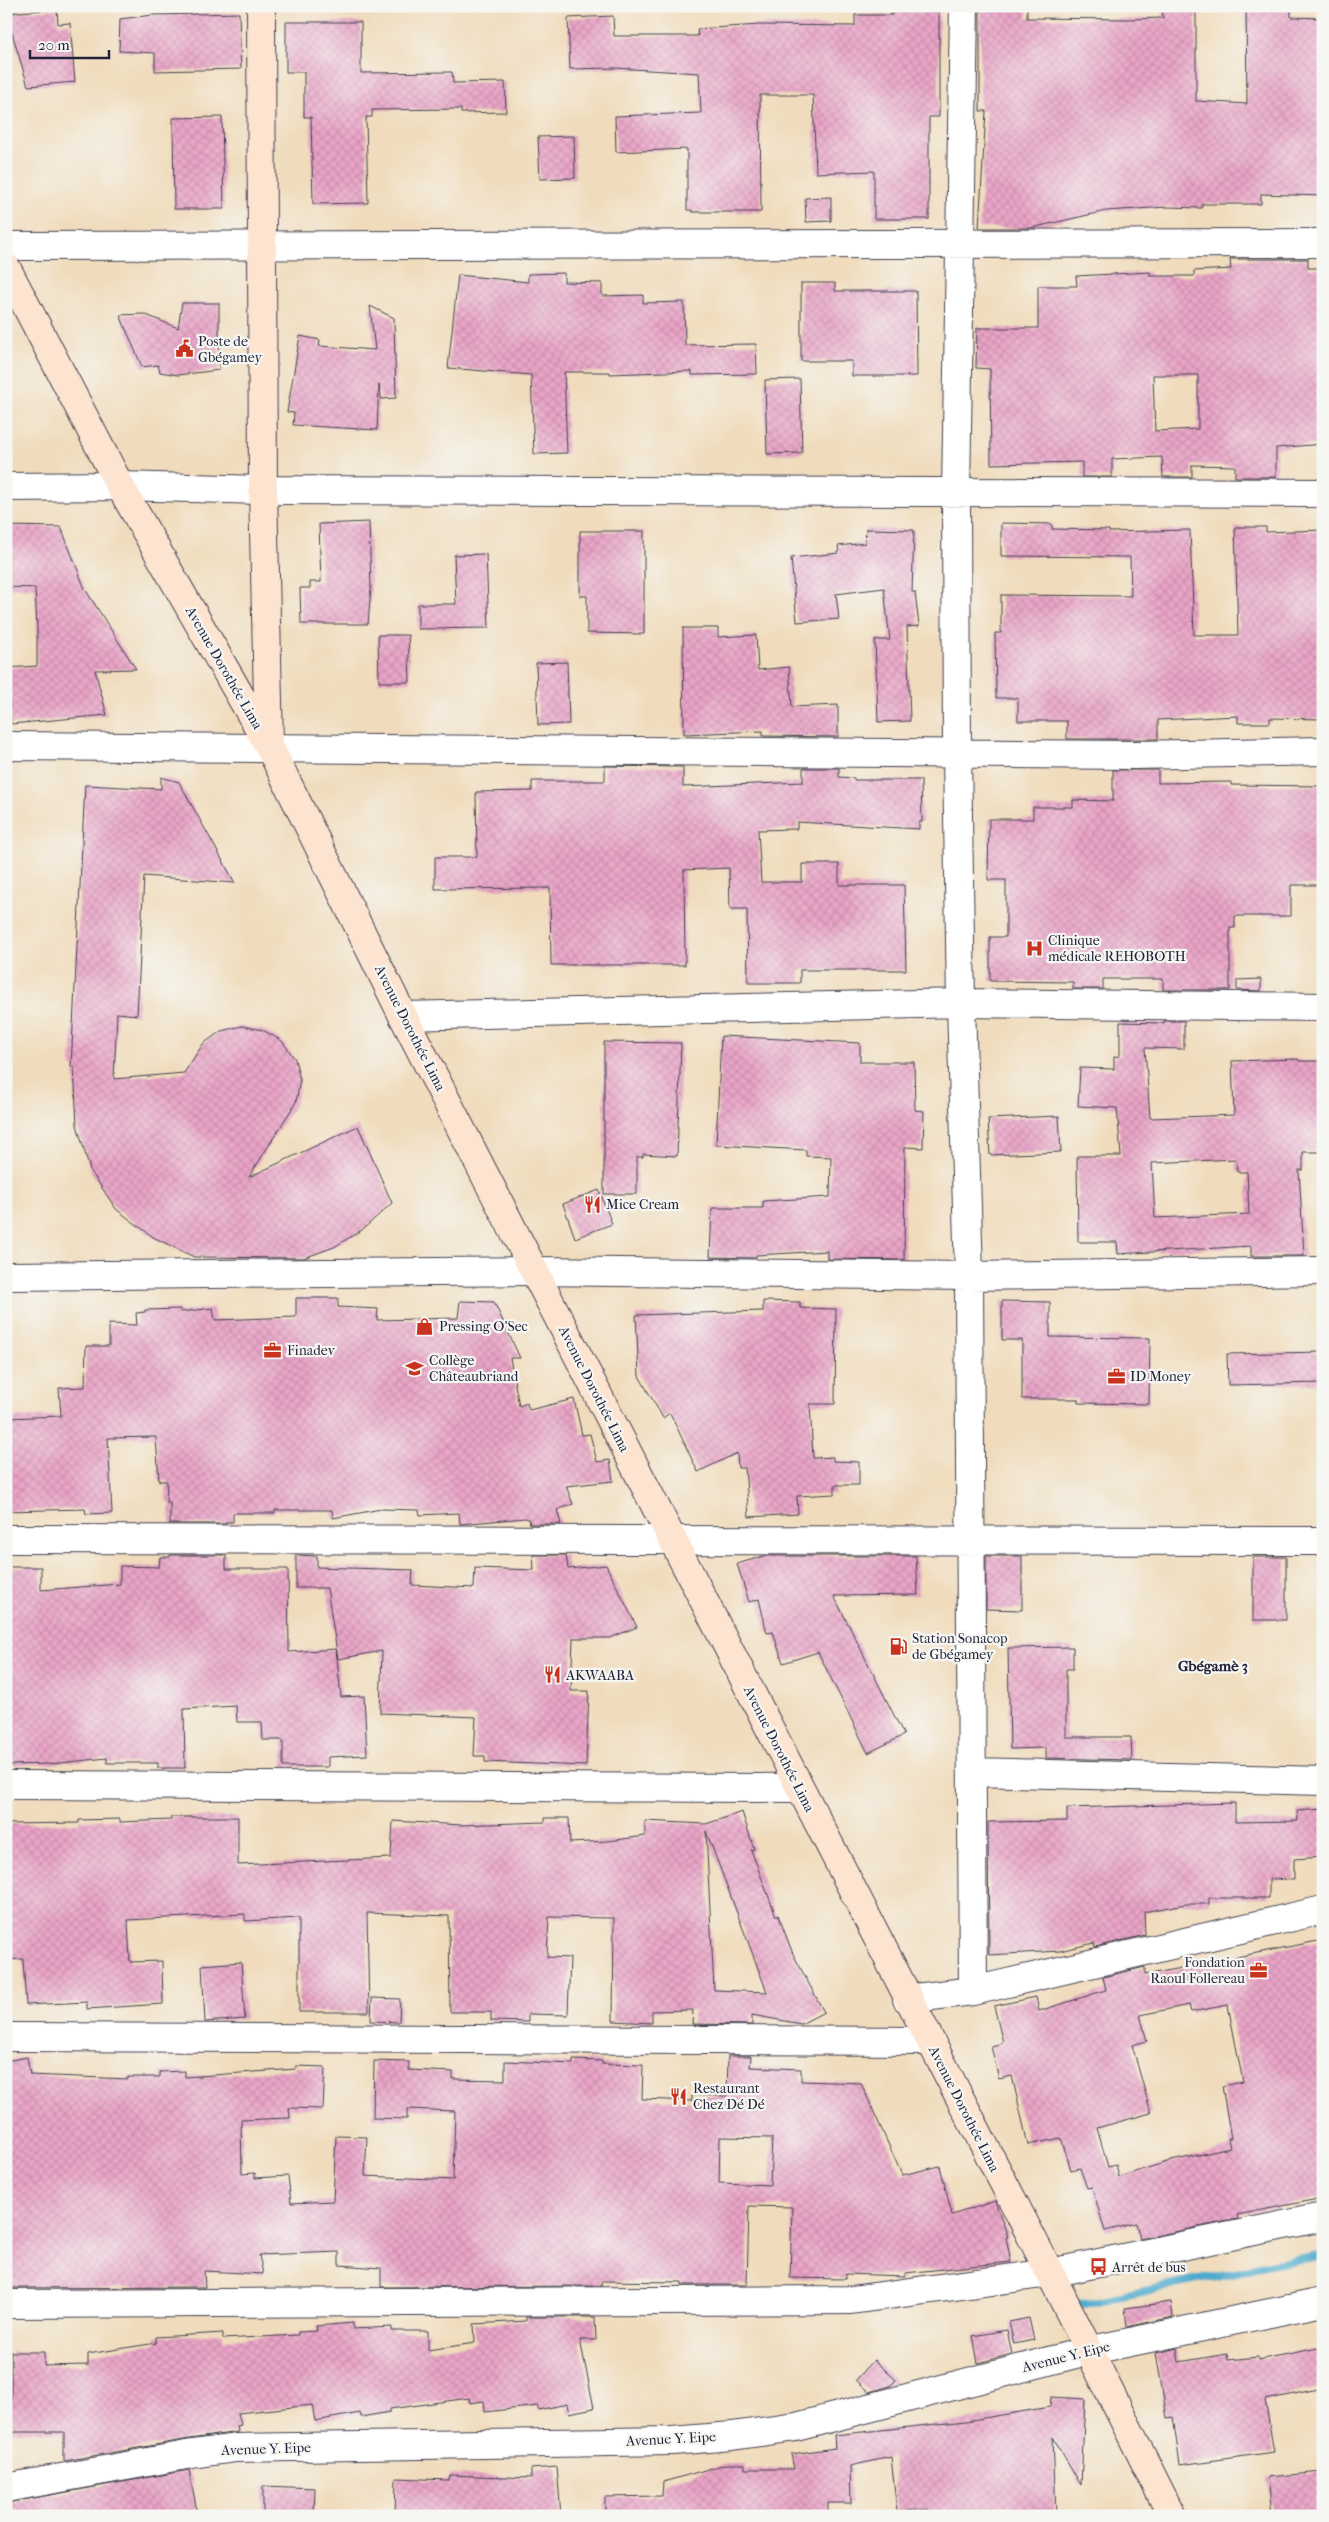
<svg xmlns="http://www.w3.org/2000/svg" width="1329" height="2522" font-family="'IM FELL French Canon',serif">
	<defs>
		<pattern id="building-cross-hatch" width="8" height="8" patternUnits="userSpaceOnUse" patternTransform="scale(1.25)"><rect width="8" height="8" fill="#eaa4c7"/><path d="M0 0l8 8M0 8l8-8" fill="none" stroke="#c88dac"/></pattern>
	</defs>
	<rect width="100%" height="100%" fill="#f6f6f2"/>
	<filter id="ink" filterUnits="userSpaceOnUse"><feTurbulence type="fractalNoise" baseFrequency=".02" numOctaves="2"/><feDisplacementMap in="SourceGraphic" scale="10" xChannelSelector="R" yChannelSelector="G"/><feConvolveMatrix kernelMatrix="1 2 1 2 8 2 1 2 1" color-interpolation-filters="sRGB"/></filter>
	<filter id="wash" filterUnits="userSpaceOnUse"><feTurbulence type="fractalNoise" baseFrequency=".0096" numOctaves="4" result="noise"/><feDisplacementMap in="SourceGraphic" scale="20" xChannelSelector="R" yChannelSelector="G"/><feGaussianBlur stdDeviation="1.12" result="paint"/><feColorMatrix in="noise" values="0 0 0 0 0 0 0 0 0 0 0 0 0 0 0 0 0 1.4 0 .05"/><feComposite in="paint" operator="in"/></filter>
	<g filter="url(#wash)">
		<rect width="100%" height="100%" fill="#f0dcbc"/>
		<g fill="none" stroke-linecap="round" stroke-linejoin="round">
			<!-- stream -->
			<path stroke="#4eaacc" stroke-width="8" d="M1073,2306L1323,2254"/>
		</g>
		<g id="blocks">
			<!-- building -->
			<path fill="url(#building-cross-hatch)" fill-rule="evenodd" d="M980,6H1027V18L1129,19L1163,18L1162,6H1196V101L1247,104L1246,6H1291V17L1323,18V196L1261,194V204H1202V208L1167,207L1106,211L1031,228H979L986,111H980Z
				M57,9L58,24L70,23L75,82L28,86L6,13Z
				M892,12H939V117H929V219H874V171L816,173L813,95H760L761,212H692V210H687V149L616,152L615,116L701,113L699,73L615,68L570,69L568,18L613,16L614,36H698L697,29L759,25L855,26V15H892Z
				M239,13L241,69L155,71V53L119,51L120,19L153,15Z
				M286,22H361V73L452,72L453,83L505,82L506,112L461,113V109L372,110V117H366L368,203L313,204L311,117H304V72H286Z
				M222,117L224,209H174L173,118Z
				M574,136L575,178L540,179L538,137Z
				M831,197V221L806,222L805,198Z
				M1230,259H1308V268H1323V444L1276,448V477H1235V466L1192,465V477H1163L1162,457L1112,459V477H1082V462L991,464L990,369L976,368L977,328H1038V286H1077L1076,276L1150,272V276H1194V271L1231,269ZM1153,375H1198V429L1155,431Z
				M564,273V282L602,283V296L643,295V303L684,302L685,345L756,344L757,374L692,375V371L610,374V372H564L567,453L534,454L531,375L448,368L458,275L528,282V274Z
				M801,283H835V291H916L917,376H852V361H801Z
				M182,303H219V370L178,375L160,372L158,365L142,367L120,315L144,314L178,328Z
				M370,306L394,318L396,398L381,399L379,385L377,430L293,425L294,413L287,412L300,336L320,340L319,346L375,350Z
				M800,379L802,453L767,454L765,380Z
				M369,522L371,588L368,624H301L300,588H310V582H321L319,524Z
				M1001,523L1052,524V529L1109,530V532L1190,530L1194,635H1238L1235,527H1266V532L1323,530V719L1270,718V723H1238V716L1158,720V739H1067V721H1018V698H996L995,633H1001V595L1131,596L1130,557L1001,556Z
				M6,526L61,527L85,589L136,669L95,670L107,715L11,724L7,668L37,666V628L35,588L6,587Z
				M866,529L914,530L912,592H915L919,626L907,627L910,721L878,722L875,640H890L884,588L836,594L839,619L797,622L791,558L839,553L838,546L865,543Z
				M580,531H644V634L587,633V596H580Z
				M486,554L489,628L418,629V604H456L454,555Z
				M683,628H718V637L756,635L758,670L789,667L792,707L838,705V737L763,736V731L684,734Z
				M378,635H408L410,682H379Z
				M567,662L569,724L538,725L536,663Z
				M605,766L683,767V787L803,782V768H839V777L854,778V780H921L922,822H919V829L797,822V829L758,830L761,882H802V864H839V885H904L906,970H800V983H748L747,909H730L729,868L684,870L685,965H551L550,888L435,889V857H477L476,792L532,791V781H605Z
				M1113,770H1158V783L1231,782V785L1323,786V885H1291V916H1235V928H1230V990H1163V979H1103V989H1073V982L990,981V937H1006V880H988L989,819H1033V807H1073V800L1113,801Z
				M161,777L179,782L235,883L144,876L137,1015L117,1013L114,1079L184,1073L203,1044L221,1031L242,1026L263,1030L282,1041L295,1059L300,1080L296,1102L249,1177L358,1126L392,1203L362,1230L334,1247L304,1258L194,1257L153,1237L116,1209L90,1170L77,1125L74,1067H71L85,785L161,789Z
				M1261,979V991L1237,990V980Z
				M1164,1021H1184V1049L1145,1048L1150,1118L1234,1115L1232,1061L1298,1059L1299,1061H1323V1152H1303V1170H1299L1304,1256H1251V1246L1118,1254L1117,1242H1078L1077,1156H1121L1117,1108L1078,1106L1080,1068L1114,1069V1057L1120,1056V1022L1164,1023ZM1236,1159L1237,1172H1247L1249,1214L1155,1218L1152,1163Z
				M721,1036L860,1043V1062H914L915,1110L924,1111L923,1148L905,1147L904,1260L827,1259V1251L756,1255V1258L710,1257L712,1208H763V1201L830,1197L831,1157L806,1156V1150L716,1145Z
				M604,1042L681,1043L677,1156L643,1154V1157H637V1194H604Z
				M1059,1116L1061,1152L990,1155L988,1119Z
				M599,1190L612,1224L575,1238L563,1204Z
				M296,1298H338V1307L378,1309L377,1320L458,1318L460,1301L494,1302L520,1358H510L519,1406L527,1403L529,1410L574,1399L582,1435L590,1434L597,1462L610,1460L613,1481L566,1486L573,1504L557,1510L561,1524H530L529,1519L525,1518L460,1524L459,1513L420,1515L419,1510L381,1509L333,1518L332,1510H275V1513H233V1522H226V1524H170V1502H166L167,1481H159L156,1437L108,1438L112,1513L86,1514L85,1509L6,1511V1418L61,1416L59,1388L85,1387L86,1346H109V1324L137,1325L136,1313L145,1312V1310L180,1309V1312L213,1308L215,1320L296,1317Z
				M763,1301L800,1302V1308L836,1309L835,1404H810L813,1458L833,1457V1461L859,1462V1485H835V1494L797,1496L798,1514L749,1517L745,1468H738L737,1453L698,1472L670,1413L663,1418L639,1376L636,1315L763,1311Z
				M1002,1301L1050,1302V1337L1150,1338L1149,1404L1078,1403V1399H1022V1340H1002Z
				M1323,1352V1383L1228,1385L1227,1354Z
				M170,1555H226V1569H288L289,1652L336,1649L341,1697L364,1696L367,1755L328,1757V1767H283V1740H263L262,1722H237L236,1706L184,1709L185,1768H158V1763H107V1758L50,1764L6,1765V1619H9L8,1567H41V1590L120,1584V1566L159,1567L160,1557H170Z
				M296,1555L317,1556V1567L413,1570L412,1585L474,1588L475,1568L534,1570L533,1555H566L568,1569L606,1565L637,1627L610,1638H573L571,1691H589L586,1766L485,1762V1756H474L476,1717L380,1713L382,1651L338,1659L327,1588H296Z
				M764,1556H916L918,1595L834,1596L904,1735L868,1753L818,1652L783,1663L773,1632L767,1633L759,1599L749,1602L737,1564Z
				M986,1556H1022V1610L986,1609Z
				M1253,1557H1286V1620H1253Z
				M1073,1647V1669H1066V1737H1131L1132,1760L1046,1758V1748L1010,1749L1008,1648Z
				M1235,1803V1822L1298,1821L1297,1811L1323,1809V1857L1294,1859V1880L1269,1879V1898H1209V1904H1185L1144,1912L1145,1935L1095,1947L1094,1943L1060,1951L989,1955L988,1822L1067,1821V1808Z
				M742,1812L754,1849L751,1850L776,1916L778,1915L793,1954L824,2012L801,2024L752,2015V2025L692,2024L693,2010L652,2011V2023L613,2021L614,1918L549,1917L547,1957L570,1958L568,2015L528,2014V2022L491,2021V2012H450L449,1916L367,1913L369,2012H299V1918L245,1921V1914L128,1920L130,1962L162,1961L163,2004L87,2009V2002L26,2005L23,1959L6,1960V1824L79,1823V1820L120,1819V1822L171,1820V1817H238V1865L391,1858L393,1821L461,1825L545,1822V1818H569L570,1843L608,1841L645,1836V1821L706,1824ZM706,1831L767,1992L714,1990Z
				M1323,1940V2198L1237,2215L1238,2219L1140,2239L1136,2223L1105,2231L1092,2187L1087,2188L1080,2168L1071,2170L1061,2138L1028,2145L1012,2076L999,2079L991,2046L1003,2043L994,2006L1036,1997L1039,2011L1106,1990L1103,1977L1145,1967V1975ZM1189,2005L1191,2012L1228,2005L1243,2082L1222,2086L1231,2138H1228L1230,2148L1167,2162L1119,2177L1116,2165L1108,2167L1097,2128L1151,2113L1132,2045L1147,2041L1140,2015Z
				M241,1962L245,2019L205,2022L202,1965Z
				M372,1998L400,1999L399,2022L371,2021Z
				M728,2056H751L750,2067L801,2069V2081L861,2083L902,2175L940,2166L952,2215L995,2201L1008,2237H1006L1011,2262L905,2273V2276L845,2274V2279L790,2278L792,2207L749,2206L747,2285H682V2282L602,2281L601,2286L381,2287V2268L339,2265V2252L259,2255L263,2274L204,2271L205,2287L6,2288V2061L27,2057L30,2075L128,2079V2077H160V2072L185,2071V2077L296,2069V2066L325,2067L323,2109L289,2108L290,2118L241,2120L242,2174L255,2173V2178L288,2176L291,2203L333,2201L336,2136L367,2137L365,2176L453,2180L455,2111L407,2109V2119L373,2118L374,2061L409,2062V2070L453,2072V2079L505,2080V2061L573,2064V2060L602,2061V2064L643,2065L642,2099L692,2101V2095L727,2096ZM720,2137L772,2138L770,2185L719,2183Z
				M1171,2302L1173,2317L1127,2327L1125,2308Z
				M526,2317H595L596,2340H580L594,2408L569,2413L567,2404L538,2410V2406L485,2412L484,2401L470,2403L469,2398L390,2409V2412L361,2417L360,2413L315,2421L312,2405L238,2413L241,2425L237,2426L238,2432L189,2439L64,2461V2432H11V2352H44V2366L88,2365V2354L156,2343V2337L223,2333V2339L298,2335V2332L317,2331L316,2326L353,2323V2329L392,2327V2331H428V2350L475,2343L474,2324L526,2321Z
				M1029,2318L1034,2340L1014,2344L1009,2322Z
				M1007,2330L1012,2354L978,2363L973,2336Z
				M1323,2347V2388L1265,2400L1274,2452L1180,2465L1173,2417L1167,2418L1156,2353L1177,2348L1179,2362L1227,2354L1228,2360L1258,2357V2360Z
				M874,2360L896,2380L890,2386L870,2392L856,2380Z
				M1051,2397L1085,2399L1081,2485L1053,2437L1056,2516H929L928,2509L897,2512L891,2457L850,2466L851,2503H828V2516H605V2497L662,2496L663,2482L726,2464H745V2469H794L791,2454L835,2448L834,2435L966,2421L1050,2407Z
				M557,2467L561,2516H395L396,2478L449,2480L450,2475L531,2478V2469Z
				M189,2470L198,2516H6V2503Z
				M1323,2472V2512L1272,2516L1268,2477Z
				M263,2486L315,2488L314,2516H263Z"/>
		</g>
	</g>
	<g filter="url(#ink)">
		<use href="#blocks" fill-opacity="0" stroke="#413e4e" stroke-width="1"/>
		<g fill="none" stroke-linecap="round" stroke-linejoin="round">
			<defs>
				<path id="street" d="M964,6L956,492L957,754L961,1003L969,1276L973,1991
					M6,246L1323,243
					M6,487L120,486L263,490L1323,493
					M6,746L1136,755L1323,751
					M403,1016L961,1003L1323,1007
					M6,1276L534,1271L969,1276L1323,1271
					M6,1539L1323,1541
					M972,1772L1323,1781
					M6,1785L799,1788
					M907,1999L973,1991L1323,1910
					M6,2037L929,2041
					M6,2304L851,2300L1050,2273L1323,2217
					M6,2488L192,2454L236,2448L672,2441L732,2436L796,2427L1087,2351L1323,2302"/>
				<path id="secondary" d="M261,6L263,490L269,742
					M6,267L120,486L269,746L403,1016L1050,2273L1172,2516"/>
			</defs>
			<!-- street casing -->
			<use href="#street" stroke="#413e4e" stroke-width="30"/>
			<!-- secondary casing -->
			<use href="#secondary" stroke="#413e4e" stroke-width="30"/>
			<!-- street -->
			<use href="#street" stroke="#fff" stroke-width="28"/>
			<!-- secondary -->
			<use href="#secondary" stroke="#fde4d1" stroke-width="28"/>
		</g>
	</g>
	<!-- icons -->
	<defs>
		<symbol id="civic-bare" viewBox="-9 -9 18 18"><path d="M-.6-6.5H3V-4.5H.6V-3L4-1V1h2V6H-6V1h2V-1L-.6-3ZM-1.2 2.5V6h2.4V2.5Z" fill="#c8321e" stroke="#f6f6f2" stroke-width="2.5" paint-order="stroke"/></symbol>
		<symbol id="hospital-bare" viewBox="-9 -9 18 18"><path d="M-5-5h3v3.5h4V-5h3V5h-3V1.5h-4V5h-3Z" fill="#c8321e" stroke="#f6f6f2" stroke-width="2.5" paint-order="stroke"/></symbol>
		<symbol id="restaurant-bare" viewBox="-9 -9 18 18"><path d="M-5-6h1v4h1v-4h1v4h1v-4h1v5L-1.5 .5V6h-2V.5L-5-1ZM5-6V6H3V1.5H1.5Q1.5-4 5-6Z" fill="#c8321e" stroke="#f6f6f2" stroke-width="2.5" paint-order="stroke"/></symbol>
		<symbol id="shop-bare" viewBox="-9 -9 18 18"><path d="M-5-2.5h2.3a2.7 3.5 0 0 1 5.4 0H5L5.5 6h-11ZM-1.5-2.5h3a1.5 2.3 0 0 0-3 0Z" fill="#c8321e" stroke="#f6f6f2" stroke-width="2.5" paint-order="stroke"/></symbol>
		<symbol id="office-bare" viewBox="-9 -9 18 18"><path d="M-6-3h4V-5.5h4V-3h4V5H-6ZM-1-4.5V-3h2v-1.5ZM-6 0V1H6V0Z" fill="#c8321e" stroke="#f6f6f2" stroke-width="2.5" paint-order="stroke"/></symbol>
		<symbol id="school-bare" viewBox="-9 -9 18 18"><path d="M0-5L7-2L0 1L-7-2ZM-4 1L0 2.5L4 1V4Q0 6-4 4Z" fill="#c8321e" stroke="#f6f6f2" stroke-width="2.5" paint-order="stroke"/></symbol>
		<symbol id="fuel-bare" viewBox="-9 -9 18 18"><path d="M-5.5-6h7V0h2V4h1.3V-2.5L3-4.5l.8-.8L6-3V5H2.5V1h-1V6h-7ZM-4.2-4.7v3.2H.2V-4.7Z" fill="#c8321e" stroke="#f6f6f2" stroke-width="2.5" paint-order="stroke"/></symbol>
		<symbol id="bus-bare" viewBox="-9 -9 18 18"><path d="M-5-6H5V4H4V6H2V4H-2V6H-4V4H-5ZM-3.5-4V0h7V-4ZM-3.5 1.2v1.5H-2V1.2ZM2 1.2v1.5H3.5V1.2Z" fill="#c8321e" stroke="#f6f6f2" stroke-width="2.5" paint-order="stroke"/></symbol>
	</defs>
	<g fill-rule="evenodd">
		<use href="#civic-bare" x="172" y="336" width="25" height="25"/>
		<use href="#hospital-bare" x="1022" y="936" width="25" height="25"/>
		<use href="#restaurant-bare" x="580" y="1192" width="25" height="25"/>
		<use href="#shop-bare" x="412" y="1314" width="25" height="25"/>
		<use href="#office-bare" x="260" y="1338" width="25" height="25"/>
		<use href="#school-bare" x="402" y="1356" width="25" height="25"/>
		<use href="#office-bare" x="1104" y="1364" width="25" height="25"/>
		<use href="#fuel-bare" x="886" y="1634" width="25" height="25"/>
		<use href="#restaurant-bare" x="540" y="1662" width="25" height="25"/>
		<use href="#office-bare" x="1246" y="1958" width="25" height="25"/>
		<use href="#restaurant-bare" x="666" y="2084" width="25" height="25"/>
		<use href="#bus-bare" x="1086" y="2254" width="25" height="25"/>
	</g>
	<g text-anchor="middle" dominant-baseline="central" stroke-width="4.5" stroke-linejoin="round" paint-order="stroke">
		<!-- poi labels -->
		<g font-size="14" fill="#22223b" stroke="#f6f6f2" text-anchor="start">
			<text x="198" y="341">Poste de<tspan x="198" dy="16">Gbégamey</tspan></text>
			<text x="1048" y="940">Clinique<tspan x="1048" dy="16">médicale REHOBOTH</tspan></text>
			<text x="606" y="1204">Mice Cream</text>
			<text x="439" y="1326">Pressing O'Sec</text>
			<text x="287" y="1350">Finadev</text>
			<text x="429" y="1360">Collège<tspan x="429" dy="16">Châteaubriand</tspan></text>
			<text x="1130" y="1376">ID Money</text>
			<text x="912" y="1638">Station Sonacop<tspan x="912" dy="16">de Gbégamey</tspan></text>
			<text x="566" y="1675">AKWAABA</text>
			<text x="1245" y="1962" text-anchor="end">Fondation<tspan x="1245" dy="16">Raoul Follereau</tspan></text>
			<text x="693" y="2088">Restaurant<tspan x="693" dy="16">Chez Dé Dé</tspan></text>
			<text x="1112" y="2267">Arrêt de bus</text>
		</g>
		<!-- street labels -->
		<g font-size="14" fill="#22223b" stroke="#f6f6f2">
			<text transform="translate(224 668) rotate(60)">Avenue Dorothée Lima</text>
			<text transform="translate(410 1028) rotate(63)">Avenue Dorothée Lima</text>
			<text transform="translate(594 1389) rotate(63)">Avenue Dorothée Lima</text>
			<text transform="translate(779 1749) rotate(63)">Avenue Dorothée Lima</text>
			<text transform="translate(964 2109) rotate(63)">Avenue Dorothée Lima</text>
			<text transform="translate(1066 2357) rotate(-14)">Avenue Y. Eipe</text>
			<text transform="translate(671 2439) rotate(-3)">Avenue Y. Eipe</text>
			<text transform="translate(266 2449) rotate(-2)">Avenue Y. Eipe</text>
		</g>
		<!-- neighbourhood labels -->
		<g font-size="15" font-weight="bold" fill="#22223b" stroke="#f6f6f2">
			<text x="1213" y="1666">Gbégamè 3</text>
		</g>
	</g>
	<!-- margin -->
	<rect width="1329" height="2522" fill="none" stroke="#f6f6f2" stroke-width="25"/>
	<!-- scale -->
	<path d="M30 50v8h79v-8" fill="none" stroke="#22223b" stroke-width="2.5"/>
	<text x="38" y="50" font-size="15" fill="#22223b" stroke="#f6f6f2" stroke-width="4" paint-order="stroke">20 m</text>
</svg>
